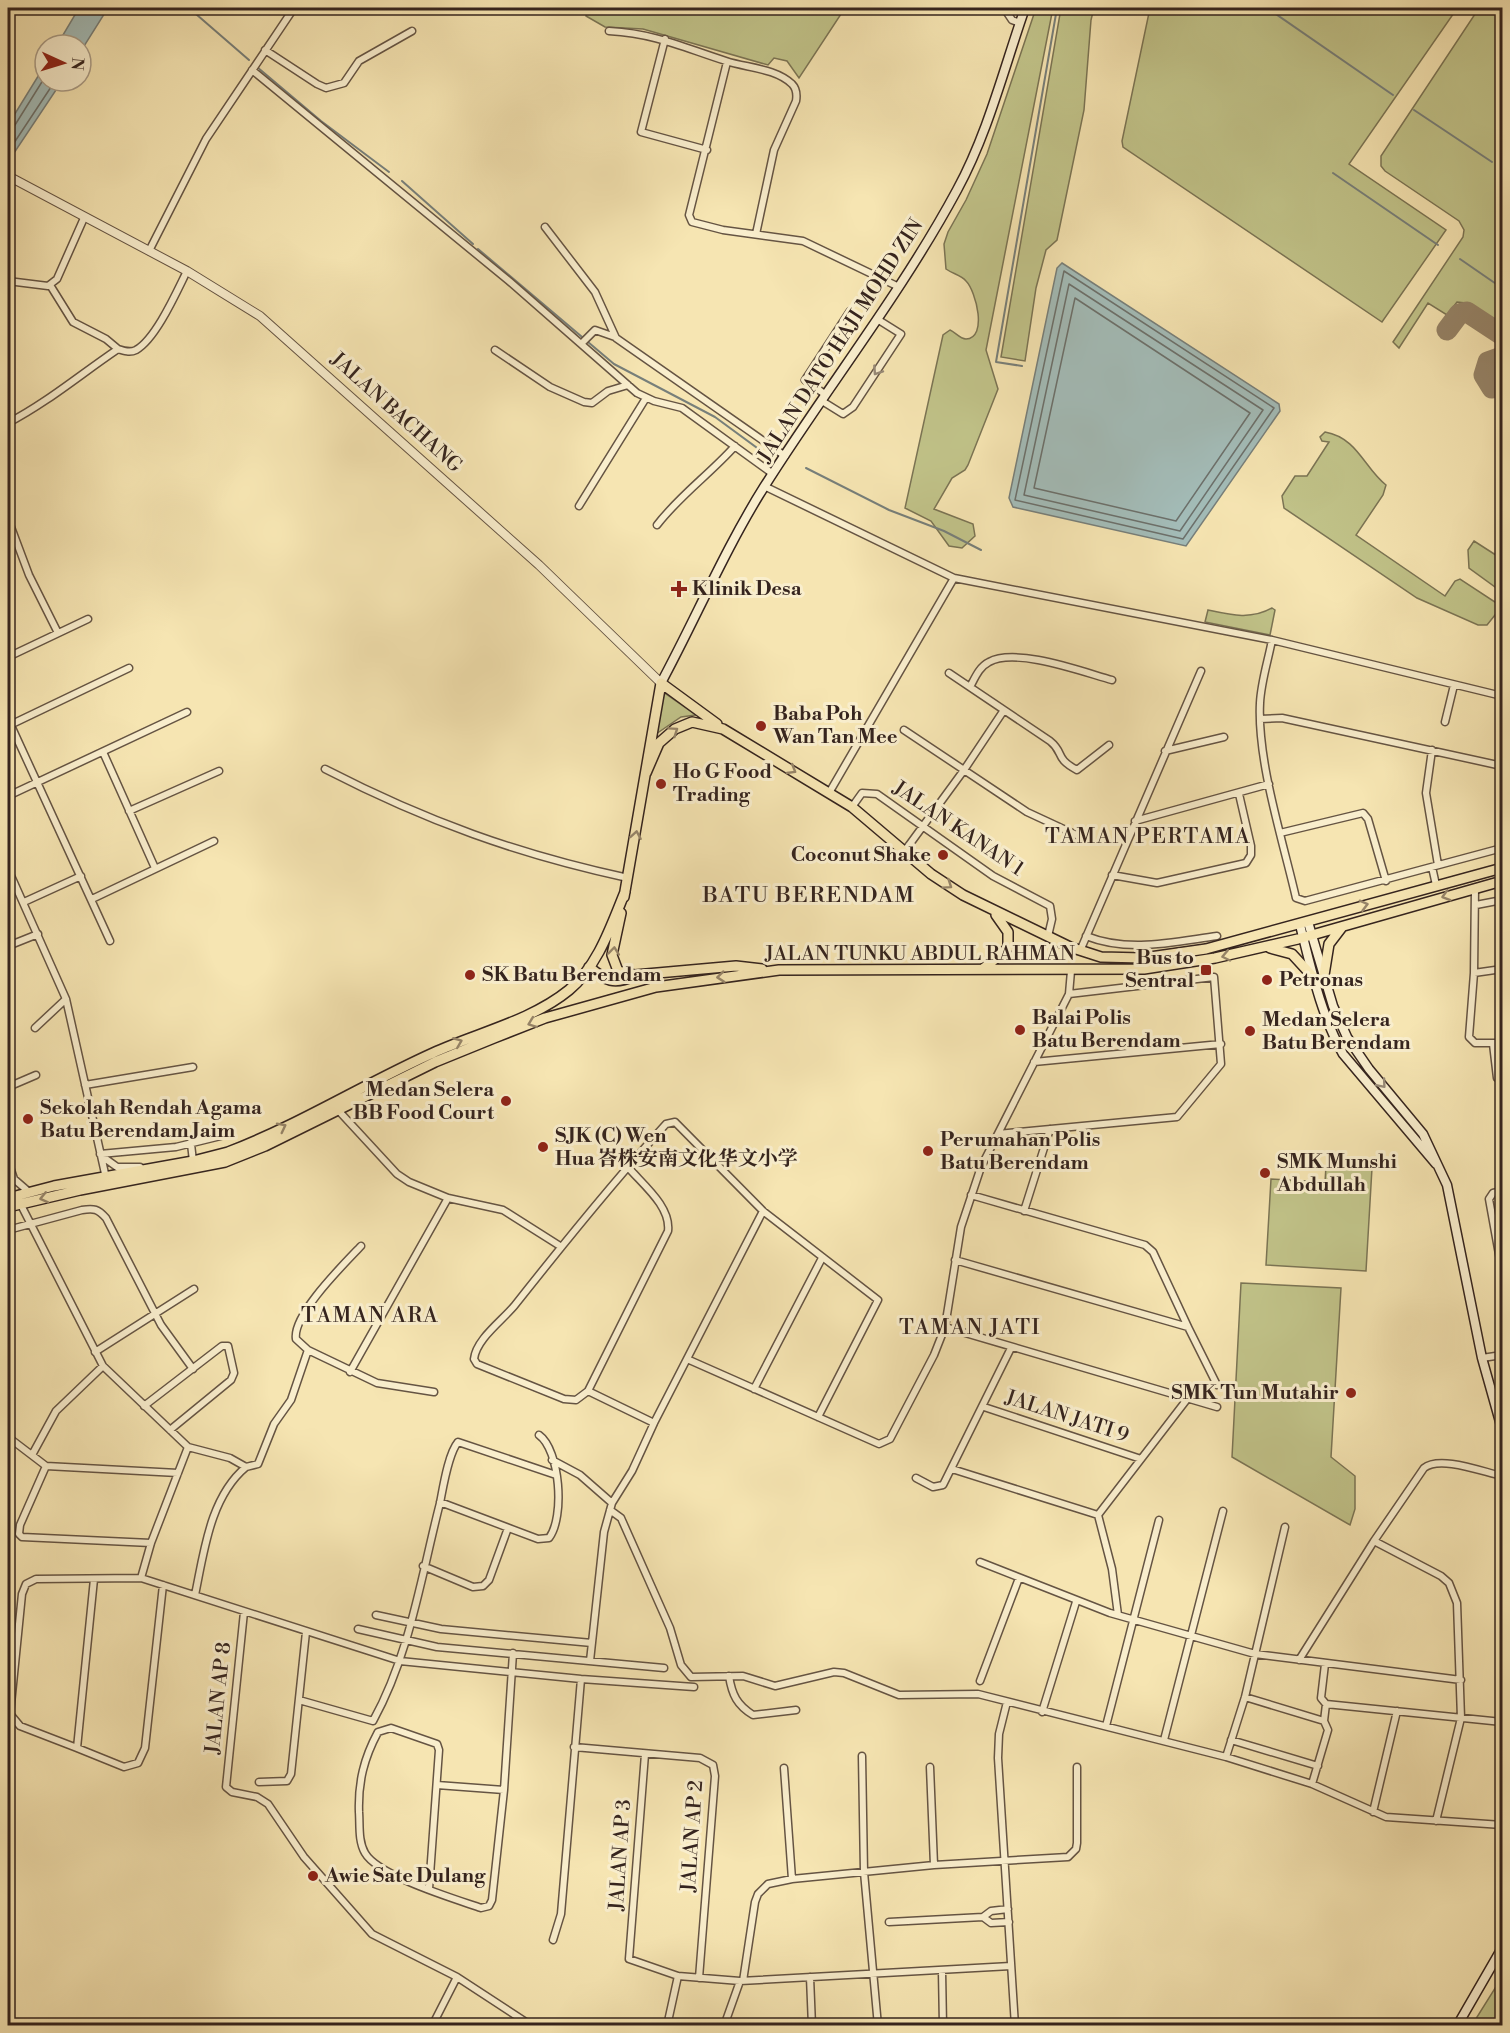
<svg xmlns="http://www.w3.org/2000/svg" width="1510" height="2033" font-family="'Libre Bodoni','Noto Serif SC',serif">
	<rect width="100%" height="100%" fill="#f6e5b2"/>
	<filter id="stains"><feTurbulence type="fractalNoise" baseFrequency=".00333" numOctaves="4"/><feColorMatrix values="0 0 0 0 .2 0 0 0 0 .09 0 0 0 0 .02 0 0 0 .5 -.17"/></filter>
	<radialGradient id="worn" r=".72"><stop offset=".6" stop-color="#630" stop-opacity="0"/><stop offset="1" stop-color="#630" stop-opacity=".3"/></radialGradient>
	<!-- green -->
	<path fill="#c1c389" stroke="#7b7454" stroke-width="1.5" d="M587,8H845L799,78L787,61L774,58L768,65L643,29L605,27L586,16Z
		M1036,8H1053L986,350L998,389L968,465L965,470L952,478L934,509L973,524L975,536L962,548L949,546L931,521L905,508L943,335L950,330C955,332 960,339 966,339C988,338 976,291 966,281C961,275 953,274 946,269L944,244L948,232L966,200L987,154Z
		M1061,8H1094L1091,20L1084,110L1057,240L1046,250L1036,288L1025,361L1001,357Z
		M1150,8L1456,10L1349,164L1446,230L1382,322L1123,147L1122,141Z
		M1479,8H1502V326L1466,303L1457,302L1447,315L1428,303L1399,348L1393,342L1463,237L1464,230L1459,221L1385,171L1381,166V156Z
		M1325,432C1358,438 1364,468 1386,485L1383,495L1356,535L1445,596L1455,581L1460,579L1498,604L1499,610L1487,625H1478L1417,598L1284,508L1282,496L1295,476H1307L1329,442L1322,441L1320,437Z
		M1474,541L1502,559V592L1469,568L1468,550Z
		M1272,608L1275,610L1270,635L1205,622L1208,610C1231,615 1251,620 1272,608Z
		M663,692L696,715L681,717L656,734Z
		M1326,1166L1372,1168L1366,1271L1266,1265L1271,1179L1325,1182Z
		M1241,1283L1341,1288L1331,1457L1355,1476V1509L1350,1525L1232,1457Z
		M1502,1977V2025H1472Z"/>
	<!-- water -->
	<path fill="#a3bcb8" stroke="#777f7a" stroke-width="1.5" d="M79,8H108L81,51V45H57Z
		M45,65V81H62L8,162V125Z
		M1062,263L1279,404L1280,411L1186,546L1013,507L1009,498L1057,268Z"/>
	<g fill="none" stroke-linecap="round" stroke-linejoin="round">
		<!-- shore -->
		<path stroke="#6c706b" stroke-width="1.5" d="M8,128L15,125L45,77
			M8,152L55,81
			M1064,271L1274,408L1183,539L1015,500Z
			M1069,284L1263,410L1180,531L1024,495Z
			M1075,298L1250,413L1176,521L1034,488Z"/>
		<!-- stream -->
		<path stroke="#777f7a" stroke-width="2" d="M189,8L249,60
			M1267,8L1393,95
			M257,67L321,121L389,172
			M1414,110L1492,162
			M1333,173L1438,245
			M402,181L473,244
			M478,249L614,364L715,417L768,456
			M1460,259L1502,288
			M1022,366L996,362L1057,8
			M806,468L889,510L944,531L981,550"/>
		<!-- taxiway -->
		<path stroke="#968468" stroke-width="21" d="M1447,330L1459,314L1467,312L1502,335
			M1502,357L1488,362L1484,375L1492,388L1502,386"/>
		<defs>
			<path id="minor" d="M1004,8L1012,20L1020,23
				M609,31C657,34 682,47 726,61C747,68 775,68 792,84C797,89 797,95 796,101L774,150L756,234
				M665,39L641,132L707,150
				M265,50L317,84L326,88L344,83L359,61L412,31
				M727,62L689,215L692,222L723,230L803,241L899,287
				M252,70L509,281L637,393L654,401L682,408L773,474
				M545,227L595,292L616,338L785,456
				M149,251L206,139L294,8
				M8,281L48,286L57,279L84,218
				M50,285L73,322L106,339L118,349
				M582,343L595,330L615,337
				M495,350L550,387L584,402L592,403L608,391L628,385
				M826,395L805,380L850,311
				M822,401L843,414L853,407L901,334L877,319
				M8,423C48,402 81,374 118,349C124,351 130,353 136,350C156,339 177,291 187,271
				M764,486L954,578L1272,640L1502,696
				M579,506L646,398
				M8,519L29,575L58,633
				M657,525C680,495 710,474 735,446
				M1272,640C1268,661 1261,682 1260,703C1257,761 1283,841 1296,898L1305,901L1502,848
				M8,657L88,619
				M949,673L1050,741C1065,753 1054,758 1077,770L1109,745
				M970,687C975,678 979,667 989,662C1016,647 1083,672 1112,680
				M8,719L110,941
				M1260,719L1282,718L1502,766
				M1445,722L1454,685
				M10,725L129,668
				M904,730L1027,812L1083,838
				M1432,750L1426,793L1438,865
				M1165,751L1224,737
				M103,752L155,868
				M325,769C426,821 517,854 628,878
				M829,793L954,578
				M8,796L187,712
				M852,807L862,793L877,794L993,876L1050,906L1052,919L1048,936
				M129,811L219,771
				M1135,821L1269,784
				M1280,833L1363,813L1368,819L1386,881
				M904,852L964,770L1004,710
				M1432,867L1436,885
				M8,869L66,999L106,1178
				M1112,875L1157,883L1246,863L1251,855V846L1239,794
				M1475,888L1474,973L1469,1037L1475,1043H1502
				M92,899L214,841
				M24,902L81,876
				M1476,905L1502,900
				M1086,936C1129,953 1173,942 1217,936
				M8,946L38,934
				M1080,951L1201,671
				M1474,973L1502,969
				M35,1028L66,999
				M1493,1044L1497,1078
				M1034,1062L1221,1044
				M8,1074L12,1086
				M85,1085L193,1067
				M8,1087L36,1075
				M337,1109L397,1174L409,1182L448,1198L503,1210L560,1246
				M998,1134L1177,1117L1221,1064L1214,977L1069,994
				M191,1144L193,1161
				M100,1154L176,1147L229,1134
				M103,1157L117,1167H140
				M8,1161L14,1179L29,1192
				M627,1166C642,1184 671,1206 668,1231L588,1391L576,1400L564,1399L477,1364L474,1359C476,1339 503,1320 515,1305C564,1243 613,1182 666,1124L675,1122L763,1211L878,1300L818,1417
				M8,1186L10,1173
				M1502,1191L1493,1193L1489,1199L1502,1271
				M19,1201L103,1366L188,1447L151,1543L141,1578
				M1024,1211L1050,1129
				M8,1230L82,1210C94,1208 98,1209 106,1218L161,1325L193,1369
				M361,1246C344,1264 292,1315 296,1339L308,1350L377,1383L434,1392
				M955,1260L1188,1327L1153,1252L1145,1245L971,1195
				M945,1327L1217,1407
				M1188,1327L1217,1385
				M95,1352L194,1289
				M1482,1358L1502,1355
				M687,1359L879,1444L890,1439L934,1355L945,1327L961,1227L981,1167L1069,994L1071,971
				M350,1372L448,1198
				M754,1389L822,1258
				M588,1391L654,1423
				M144,1406L222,1346H228L234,1373L231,1380L170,1430
				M984,1407L1141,1459
				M8,1437L46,1466L178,1473
				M188,1447L230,1458L246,1467L258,1464L274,1424L291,1400L308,1350
				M32,1455L56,1411L103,1366
				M552,1460L580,1475L612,1503
				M46,1466L20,1525L19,1534L22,1537L151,1543
				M952,1469L1098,1515L1188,1398
				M916,1478L933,1487L943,1485L1011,1348
				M440,1502L538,1539L549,1538C565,1517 560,1450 539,1435
				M610,1510L621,1518L670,1628L681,1665L691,1677L743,1676L775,1686L834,1672L844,1673L899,1695L978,1694L1226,1757L1312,1784L1386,1817L1502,1825
				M1098,1515L1112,1569L1118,1615
				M1374,1541L1441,1576L1449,1583L1457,1603L1461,1718L1436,1821
				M980,1562L1110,1613L1255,1654L1461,1680
				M423,1566L473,1587L483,1586L489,1580L508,1528
				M94,1579L77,1748L124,1767L138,1763L145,1748L163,1585
				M195,1595C204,1552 210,1497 246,1467
				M244,1612L226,1787L232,1792L257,1797L268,1804L304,1857L372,1934L457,1977L532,2026
				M376,1615L441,1629L592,1643
				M358,1629L437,1647L664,1668
				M1299,1660L1374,1541L1424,1468C1440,1455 1483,1472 1502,1476
				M590,1661L604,1532L612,1503L632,1471L654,1423L763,1211
				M1325,1664L1321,1698L1326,1704L1502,1722
				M729,1676C732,1695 737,1705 753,1715L796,1710
				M980,1681L1019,1578
				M1245,1697L1324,1721L1328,1730L1312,1784
				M299,1700L373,1721C410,1654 421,1577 440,1503C443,1488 448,1454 458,1442L556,1475
				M1007,1702L999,1734L998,1758L1015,2026
				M1042,1712L1076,1602
				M1324,1721L1326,1704
				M1106,1726L1159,1520
				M1164,1740L1223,1511
				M1231,1740L1318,1766
				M574,1747L700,1758L713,1765L715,1776L699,1978
				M77,1748L20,1726L10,1714L22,1594L26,1584L36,1579L141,1578L400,1661L581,1679L694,1687
				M645,1754L629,1959L678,1976L740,1981L1011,1966
				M862,1756L864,1872L878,2026
				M1226,1757L1245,1697L1285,1527
				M930,1767L934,1865
				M784,1768L792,1879
				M259,1782L287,1781L291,1774L306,1632
				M437,1785L504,1790
				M1373,1812L1397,1711
				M429,1889L439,1750L437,1744L391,1728L378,1732C364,1758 358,1782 359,1812C360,1825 358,1841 365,1853C378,1876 455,1899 481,1908L489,1906L492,1900L504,1790L513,1653
				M983,1917L991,1923L1009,1922
				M889,1922L983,1917L991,1911L1008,1909
				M553,1940L561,1914L581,1679
				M942,1971L943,2026
				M810,1977L812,2026
				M743,1981L755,1902L758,1894L768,1884L792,1879L934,1865L1068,1857L1076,1849L1077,1843V1767
				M432,2026L457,1977
				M667,2026L678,1976
				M724,2026L740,1981"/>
			<path id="tertiary" d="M8,176L187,271L260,316L539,565L661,683"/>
			<path id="secondary" d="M661,683C696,618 725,549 764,487C827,387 901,294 957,190C988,133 1004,68 1025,8
				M1308,922L1333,1006L1347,1037L1369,1069L1423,1134L1447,1185L1482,1358L1502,1429
				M1300,925C1311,968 1321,1015 1343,1054L1436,1164
				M1457,2026L1502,1948"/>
			<path id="primary" d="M646,773L659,743L675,729L692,722L723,729L852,807L931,874L963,895L1070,947L1101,957L1143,958L1206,949L1502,868
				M624,897L661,683L717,724
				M621,913L612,955L618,971L635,975L736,966L762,969
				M1270,948L1292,954L1315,979
				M589,967C606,981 614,985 634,976
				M983,969L1008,948V932L996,915
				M1324,975L1329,944L1342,927
				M8,1198L54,1186L193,1161L228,1152C299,1125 364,1084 433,1053C477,1033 531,1021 569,990C598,966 611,926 625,892
				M8,1207L80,1190L225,1162L265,1146L435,1062L494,1038L545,1018L656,987L779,970L1144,969L1215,958L1298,939L1502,881"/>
		</defs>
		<!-- minor casing -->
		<use href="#minor" stroke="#655443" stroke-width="9"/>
		<!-- tertiary casing -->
		<use href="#tertiary" stroke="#655443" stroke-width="10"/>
		<!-- secondary casing -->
		<use href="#secondary" stroke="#35241e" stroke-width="11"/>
		<!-- primary casing -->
		<use href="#primary" stroke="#35241e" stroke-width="12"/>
		<!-- minor -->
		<use href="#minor" stroke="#f9eecd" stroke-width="6"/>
		<!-- tertiary -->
		<use href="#tertiary" stroke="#f9eecd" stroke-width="8"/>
		<!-- secondary -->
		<use href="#secondary" stroke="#f9eecd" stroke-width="8"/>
		<!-- primary -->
		<use href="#primary" stroke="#f6e5b2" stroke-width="9"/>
	</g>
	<!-- one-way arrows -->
	<defs><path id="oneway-chevron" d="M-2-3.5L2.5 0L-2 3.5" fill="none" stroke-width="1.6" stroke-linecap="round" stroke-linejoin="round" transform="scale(1.5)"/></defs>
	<g stroke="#978976">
		<use href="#oneway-chevron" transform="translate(877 371) rotate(124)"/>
		<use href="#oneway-chevron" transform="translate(1382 1084) rotate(50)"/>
	</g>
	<g stroke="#968468">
		<use href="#oneway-chevron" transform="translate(674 731) rotate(-34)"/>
		<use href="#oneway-chevron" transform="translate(792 770) rotate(31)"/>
		<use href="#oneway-chevron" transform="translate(636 835) rotate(-80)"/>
		<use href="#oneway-chevron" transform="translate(948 885) rotate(34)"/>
		<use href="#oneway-chevron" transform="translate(1446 896) rotate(164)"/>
		<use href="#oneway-chevron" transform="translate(1364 905) rotate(-15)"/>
		<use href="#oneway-chevron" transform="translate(614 951) rotate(-84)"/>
		<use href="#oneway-chevron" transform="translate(1226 956) rotate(168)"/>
		<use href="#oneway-chevron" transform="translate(721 977) rotate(174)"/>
		<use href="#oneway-chevron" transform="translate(532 1023) rotate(159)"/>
		<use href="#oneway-chevron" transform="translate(458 1042) rotate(-22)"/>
		<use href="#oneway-chevron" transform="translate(282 1127) rotate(-27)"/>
		<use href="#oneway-chevron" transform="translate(44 1198) rotate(167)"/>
	</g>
	<!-- markers -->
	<g fill="#8f2418" stroke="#f9eecd" stroke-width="2">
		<path d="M676 580h6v6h6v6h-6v6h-6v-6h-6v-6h6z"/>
		<circle cx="761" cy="726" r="6"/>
		<circle cx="661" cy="784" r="6"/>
		<circle cx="943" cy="855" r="6"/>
		<rect x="1200" y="964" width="12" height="12" rx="3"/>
		<circle cx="470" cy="975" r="6"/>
		<circle cx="1267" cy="980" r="6"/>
		<circle cx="1020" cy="1030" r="6"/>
		<circle cx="1250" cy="1031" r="6"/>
		<circle cx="506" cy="1101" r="6"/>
		<circle cx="28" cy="1119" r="6"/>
		<circle cx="543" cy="1147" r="6"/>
		<circle cx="928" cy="1151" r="6"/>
		<circle cx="1265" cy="1173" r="6"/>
		<circle cx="1351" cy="1393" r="6"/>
		<circle cx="313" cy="1876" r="6"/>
	</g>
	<g text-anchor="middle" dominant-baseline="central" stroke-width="6" stroke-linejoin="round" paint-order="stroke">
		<!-- street labels -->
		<g font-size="20" fill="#35241e" stroke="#f9eecd">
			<text transform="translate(841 341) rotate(-57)">JALAN DATO HAJI MOHD ZIN</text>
			<text transform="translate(396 413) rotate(42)">JALAN BACHANG</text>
			<text transform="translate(958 829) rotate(34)">JALAN KANAN 1</text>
			<text x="920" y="954">JALAN TUNKU ABDUL RAHMAN</text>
			<text transform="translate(1067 1417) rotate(18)">JALAN JATI 9</text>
			<text transform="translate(219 1698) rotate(-84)">JALAN AP 8</text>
			<text transform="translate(693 1836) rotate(-86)">JALAN AP 2</text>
			<text transform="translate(621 1855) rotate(-86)">JALAN AP 3</text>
		</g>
		<!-- poi labels -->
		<g font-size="20" font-weight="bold" fill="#35241e" stroke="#f9eecd" text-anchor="start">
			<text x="692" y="589">Klinik Desa</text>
			<text x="773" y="714">Baba Poh<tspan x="773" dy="23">Wan Tan Mee</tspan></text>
			<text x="673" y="772">Ho G Food<tspan x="673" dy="23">Trading</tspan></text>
			<text x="931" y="855" text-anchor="end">Coconut Shake</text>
			<text x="1194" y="958" text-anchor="end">Bus to<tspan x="1194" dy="23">Sentral</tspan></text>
			<text x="482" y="975">SK Batu Berendam</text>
			<text x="1279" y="980">Petronas</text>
			<text x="1032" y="1018">Balai Polis<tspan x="1032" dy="23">Batu Berendam</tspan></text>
			<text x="1262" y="1020">Medan Selera<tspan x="1262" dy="23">Batu Berendam</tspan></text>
			<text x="494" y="1090" text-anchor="end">Medan Selera<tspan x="494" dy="23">BB Food Court</tspan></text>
			<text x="40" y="1108">Sekolah Rendah Agama<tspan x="40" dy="23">Batu Berendam Jaim</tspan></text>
			<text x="555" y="1136">SJK (C) Wen<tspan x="555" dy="23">Hua 峇株安南文化华文小学</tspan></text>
			<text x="940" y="1140">Perumahan Polis<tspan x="940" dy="23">Batu Berendam</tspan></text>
			<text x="1277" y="1162">SMK Munshi<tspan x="1277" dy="23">Abdullah</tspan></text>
			<text x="1339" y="1393" text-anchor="end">SMK Tun Mutahir</text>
			<text x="325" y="1876">Awie Sate Dulang</text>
		</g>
		<!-- neighbourhood labels -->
		<g font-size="21" letter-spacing="1.5" fill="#35241e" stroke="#f9eecd">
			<text x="1148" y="837">TAMAN PERTAMA</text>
			<text x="370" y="1316">TAMAN ARA</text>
			<text x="970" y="1328">TAMAN JATI</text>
		</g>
		<!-- quarter labels -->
		<g font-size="22" letter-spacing="1.5" fill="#35241e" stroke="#f9eecd">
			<text x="809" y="895">BATU BERENDAM</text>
		</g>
	</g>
	<!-- margin -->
	<rect width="1510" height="2033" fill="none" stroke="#f6e5b2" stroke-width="30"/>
	<rect x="9" y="9" width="1492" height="2015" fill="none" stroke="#35241e" stroke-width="3"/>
	<rect x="15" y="15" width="1480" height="2003" fill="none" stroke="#35241e" stroke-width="1.5"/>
	<!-- north arrow -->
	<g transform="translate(63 63) rotate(94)"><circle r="28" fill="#f9eecd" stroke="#ab9d87" stroke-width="1.5"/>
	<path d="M0-4.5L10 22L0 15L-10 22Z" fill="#8f2418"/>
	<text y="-9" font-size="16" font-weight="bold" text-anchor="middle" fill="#35241e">N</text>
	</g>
	<rect width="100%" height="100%" filter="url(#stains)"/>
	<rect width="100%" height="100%" fill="url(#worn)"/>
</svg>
